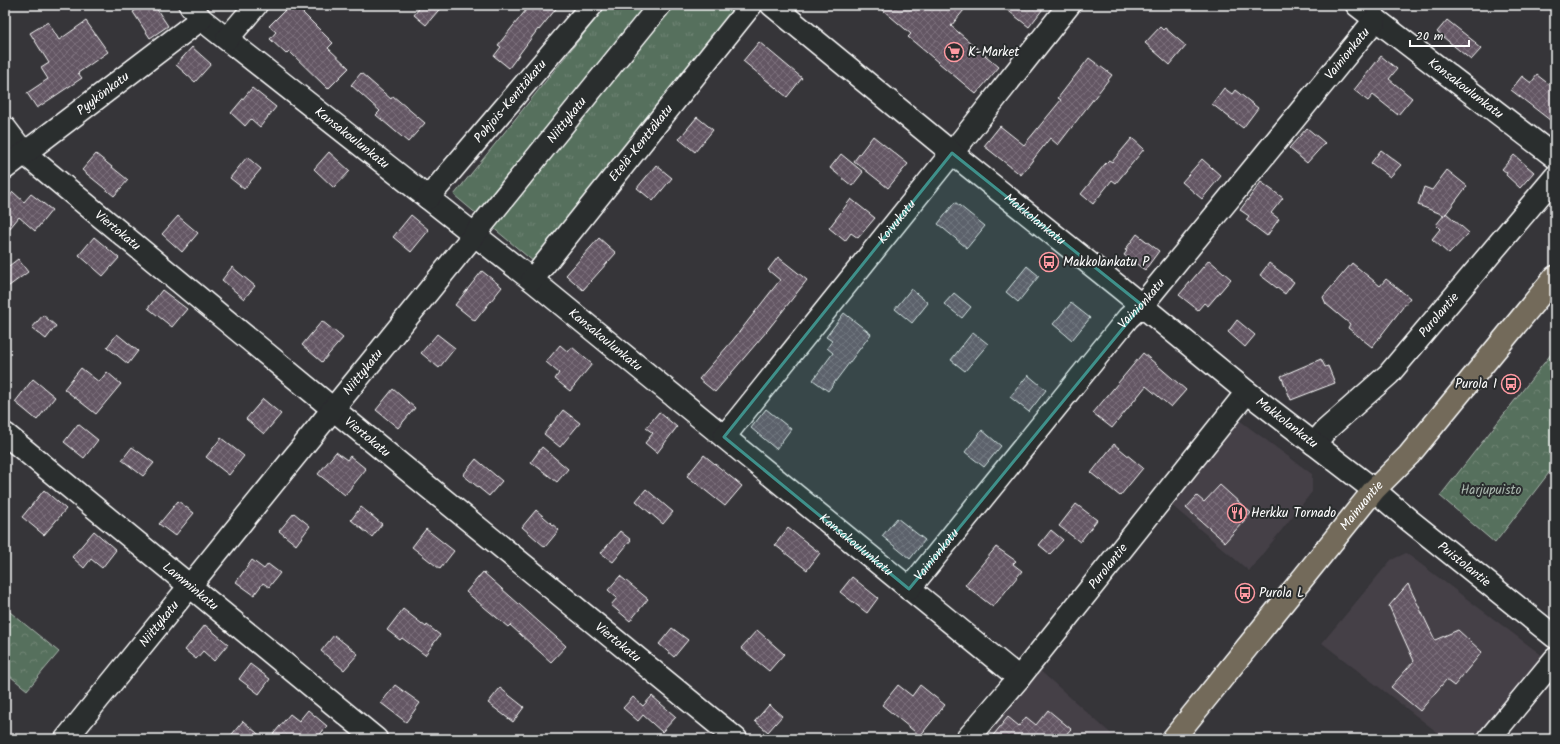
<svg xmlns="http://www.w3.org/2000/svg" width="1560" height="744" font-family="Kalam,sans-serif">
	<defs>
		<pattern id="grass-tufts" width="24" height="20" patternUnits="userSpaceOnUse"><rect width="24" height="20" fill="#566f5d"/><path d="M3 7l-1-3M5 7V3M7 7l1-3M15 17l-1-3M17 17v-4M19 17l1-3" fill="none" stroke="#6f8575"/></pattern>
		<pattern id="forest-crowns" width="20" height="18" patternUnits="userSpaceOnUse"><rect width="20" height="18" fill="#566f5d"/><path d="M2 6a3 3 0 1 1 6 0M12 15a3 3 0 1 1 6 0" fill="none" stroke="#6f8575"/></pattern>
		<pattern id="building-cross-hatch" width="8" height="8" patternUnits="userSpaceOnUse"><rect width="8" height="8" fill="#645764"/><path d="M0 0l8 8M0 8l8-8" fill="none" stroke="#7b707b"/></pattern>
	</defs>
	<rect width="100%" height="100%" fill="#363539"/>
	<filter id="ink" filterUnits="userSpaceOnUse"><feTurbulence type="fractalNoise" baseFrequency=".025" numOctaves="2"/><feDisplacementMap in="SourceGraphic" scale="8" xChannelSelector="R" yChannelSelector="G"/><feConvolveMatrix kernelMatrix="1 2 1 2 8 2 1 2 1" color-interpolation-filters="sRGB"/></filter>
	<g filter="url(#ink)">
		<!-- built -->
		<path fill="#443f46" d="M1239,420L1312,474V492L1249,571L1170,504Z
			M1406,553L1543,656L1475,739H1446L1322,643L1391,560Z
			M1036,667L1117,739H977Z"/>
		<!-- grass -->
		<path fill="url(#grass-tufts)" stroke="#aab7ae" d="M607,5H732L736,8L534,262L454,195Z"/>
		<!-- forest -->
		<path fill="url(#forest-crowns)" stroke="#aab7ae" d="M1555,349V465L1495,543L1440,496Z
			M5,608L59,652L27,690L5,672Z"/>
		<!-- building -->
		<path fill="url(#building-cross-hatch)" stroke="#fff" d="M144,5H154L168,26L150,38L133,12Z
			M290,5H295L333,43L328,48L349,68L328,89L289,51L286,54L270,39L276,32L269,26Z
			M422,5H443L426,25L414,15Z
			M530,5H559L539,30L538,29L509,68L494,56L501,47L498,45Z
			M877,5H968L951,26L999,67L976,94L908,37L911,34Z
			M1001,5H1046L1029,27Z
			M1447,20L1476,43L1475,44L1481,49L1471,60L1437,32Z
			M86,21L108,52L78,73L82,78L37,108L27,93L48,79L41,68L49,63L30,33L48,22L59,40Z
			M1160,27L1163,30L1165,28L1186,46L1170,65L1145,43Z
			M759,42L802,78L787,97L743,61Z
			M192,47L211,64L195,82L176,65Z
			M1381,56L1397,69L1389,79L1412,98L1398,115L1373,95L1368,101L1354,90Z
			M1089,58L1112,75L1058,145L1050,138L1021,175L984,146L1000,126L1024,145L1061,100L1058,98Z
			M361,73L391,99L393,96L425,123L408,142L376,115L380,111L351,85Z
			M1537,75L1555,89V124L1511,90L1522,76L1531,83Z
			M252,88L276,107L260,127L251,119L245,126L231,113Z
			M1224,88L1232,94L1235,90L1258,108L1243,128L1212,104Z
			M697,117L713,130L695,152L679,139Z
			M1307,128L1325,143L1307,163L1289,148Z
			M873,136L908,164L888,188L854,161Z
			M1132,138L1144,149L1116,183L1112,180L1093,204L1081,194L1105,164L1109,160L1112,162Z
			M1381,150L1401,165L1390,177L1371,163Z
			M329,152L350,171L334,188L314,169Z
			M96,154L128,180L114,196L82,170Z
			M841,154L863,172L852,186L830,168Z
			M1514,155L1534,172L1520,188L1506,175L1507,173L1502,169Z
			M247,157L261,169L244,189L230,178Z
			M1202,159L1221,176L1202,199L1182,182Z
			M656,165L672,178L653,201L637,188Z
			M1447,170L1467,186L1445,215L1446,213L1469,233L1449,254L1432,239L1440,229L1436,225L1444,215L1418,205L1424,187L1432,190Z
			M1261,182L1283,198L1271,213L1279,219L1267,236L1246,220L1249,216L1240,210Z
			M13,192L24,202L31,194L52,210L35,231L19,217L5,234V202Z
			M851,199L875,218L858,238L851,233L845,241L829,228Z
			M955,202L985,226L967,248L938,224Z
			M411,215L429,230L411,252L393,237Z
			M178,216L198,233L182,252L162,234Z
			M1137,234L1159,251L1145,270L1124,255L1127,251L1125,250Z
			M94,237L119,258L103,276L79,255Z
			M599,238L616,253L583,290L566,275Z
			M778,257L807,280L767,331L715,392L699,379L733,340L780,280L768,270Z
			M18,259L28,272L5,289V269Z
			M1209,260L1231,279L1208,306L1204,303L1198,310L1179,295Z
			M1269,263L1294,282L1285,294L1260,275Z
			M1352,263L1380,286L1386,279L1410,298L1372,347L1348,328L1350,324L1326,304L1323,297Z
			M1027,266L1039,276L1018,302L1006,292Z
			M232,267L255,286L244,299L222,280Z
			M482,271L502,287L475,321L455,305Z
			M911,289L928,303L912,323L895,309Z
			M162,290L187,309L172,327L148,308Z
			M954,293L971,307L962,318L944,304Z
			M1071,303L1090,318L1072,340L1053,324Z
			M844,313L871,334L828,391L813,380L833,353L827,348L832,341L826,337Z
			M43,315L56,326L46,339L32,328Z
			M1237,320L1255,335L1245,347L1228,332Z
			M322,321L343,338L322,362L302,345Z
			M973,332L988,344L965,371L951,360Z
			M117,334L138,351L128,364L107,347Z
			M437,334L455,348L439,368L421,353Z
			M560,345L568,352L572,347L592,364L570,391L555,379L559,373L546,362Z
			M1143,353L1186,390L1171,407L1146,386L1112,428L1093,413Z
			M1321,359L1325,367L1328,366L1335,383L1291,400L1281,376Z
			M81,368L99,382L107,372L121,384L96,414L64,389Z
			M1028,375L1046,390L1029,412L1010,397Z
			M33,379L55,397L37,420L15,402Z
			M393,389L415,408L398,428L376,410Z
			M263,399L281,414L264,434L246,419Z
			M766,409L791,429L776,449L751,428Z
			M563,410L580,423L560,447L544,434Z
			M659,412L677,427L657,453L645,443L653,433L646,428Z
			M78,424L98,440L84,458L64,442Z
			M982,430L1001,446L984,467L965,452Z
			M221,438L244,456L229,475L206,457Z
			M1114,444L1143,468L1120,496L1091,473Z
			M132,447L154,463L143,476L122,460Z
			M542,447L568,469L557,482L531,462Z
			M336,452L347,460L350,456L366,469L345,495L318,474Z
			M704,455L742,486L725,506L687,476Z
			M476,459L502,481L489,496L463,475Z
			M1220,485L1251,513L1225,542L1186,508L1197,496L1204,502Z
			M646,489L673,512L663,524L636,501Z
			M44,490L66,509L44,535L22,517Z
			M178,501L194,513L175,536L159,524Z
			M1076,504L1097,520L1080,542L1059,526Z
			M361,507L382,524L372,537L351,520Z
			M536,510L559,530L545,547L522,527Z
			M294,513L310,526L296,545L279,531Z
			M897,518L925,540L910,559L882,536Z
			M788,528L820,553L807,570L775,545Z
			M426,529L454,551L440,569L412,547Z
			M1051,530L1063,540L1050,554L1039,545Z
			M94,531L116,550L102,568L91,559L84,568L72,557Z
			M620,531L631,540L613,562L601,553Z
			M996,547L1016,561L1013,564L1022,571L993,607L965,585Z
			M252,560L264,569L268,564L280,573L269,587L263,583L254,595L236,582Z
			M483,572L566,646L551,662L510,625L508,627L466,592Z
			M620,576L648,599L630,621L611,605L617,598L608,590Z
			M852,577L878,598L867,613L840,592Z
			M1408,584L1435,640L1458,630L1482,652L1454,686L1446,680L1420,711L1391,687L1414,661L1389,606Z
			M403,609L426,627L427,625L440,635L425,655L402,638L400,640L387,630Z
			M205,625L228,644L214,661L203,651L196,659L185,650Z
			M672,628L688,640L674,657L659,644Z
			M757,630L784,654L769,671L741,648Z
			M334,635L358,654L344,670L321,651Z
			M250,664L270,679L259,694L239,679Z
			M395,685L420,703L406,722L381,703Z
			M898,685L912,696L920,685L945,705L920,736L882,705Z
			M500,688L524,707L513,722L488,703Z
			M652,696L676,717L662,732L643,715L638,721L623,708L633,697L643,706Z
			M769,705L782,716L768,732L755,721Z
			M308,710L327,726L316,739H269L290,714L299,721Z
			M1048,710L1071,729L1062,739H990L1008,717L1019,726L1026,717L1036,725Z
			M243,721L264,739H228Z"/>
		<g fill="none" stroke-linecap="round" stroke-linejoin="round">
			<defs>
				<g id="minor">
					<path id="s1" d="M190,5L201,19L532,280L1019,678"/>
					<path id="s2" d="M1357,5L1555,157"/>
					<path d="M227,39L256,5"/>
					<path id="s3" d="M5,128L24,153L333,409L736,739"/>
					<path id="s4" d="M5,168L201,19"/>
					<path id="s5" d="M428,198L592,5"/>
					<path id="s6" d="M532,280L751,5"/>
					<path id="s7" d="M5,434L376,739"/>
					<path id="s8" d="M724,437L963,139L1069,5"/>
					<path id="s9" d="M1314,444L1326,430L1389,374L1555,177"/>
					<path id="s10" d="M909,589L1128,318L1142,305L1375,20"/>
					<path id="s11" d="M66,739L660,5"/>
					<path id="s12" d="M967,739L1019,678L1247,392"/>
					<path d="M1489,739L1555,659"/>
				</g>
				<g id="tertiary">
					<path id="s13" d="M772,5L952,153L1119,287L1247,392L1374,490L1409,520L1555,637"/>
				</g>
				<g id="primary">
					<path id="s14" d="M1173,739L1374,490L1409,455L1555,277"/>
				</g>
			</defs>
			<!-- minor casing -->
			<use href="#minor" stroke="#fff" stroke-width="25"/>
			<!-- tertiary casing -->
			<use href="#tertiary" stroke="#fff" stroke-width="25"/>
			<!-- primary casing -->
			<use href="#primary" stroke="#fff" stroke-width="25"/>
			<!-- minor -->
			<use href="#minor" stroke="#2a2d2e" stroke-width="22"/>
			<!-- tertiary -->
			<use href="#tertiary" stroke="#2a2d2e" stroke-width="22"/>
			<!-- primary -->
			<use href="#primary" stroke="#736b5a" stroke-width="22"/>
		</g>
	</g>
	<!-- marked area -->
	<path fill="#3f918b" fill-opacity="0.2" stroke="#3f918b" stroke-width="3" stroke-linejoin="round" d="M952,153L1142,305L909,589L724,437Z"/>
	<!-- icons -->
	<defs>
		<symbol id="supermarket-ring" viewBox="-11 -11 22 22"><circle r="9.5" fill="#2a2d2e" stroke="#ff9aa2" stroke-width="1.5"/><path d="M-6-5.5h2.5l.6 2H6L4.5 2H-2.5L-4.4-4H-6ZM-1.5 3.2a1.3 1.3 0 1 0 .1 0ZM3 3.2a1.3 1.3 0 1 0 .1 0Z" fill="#ff9aa2"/></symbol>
		<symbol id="bus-ring" viewBox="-11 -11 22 22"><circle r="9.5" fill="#2a2d2e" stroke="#ff9aa2" stroke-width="1.5"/><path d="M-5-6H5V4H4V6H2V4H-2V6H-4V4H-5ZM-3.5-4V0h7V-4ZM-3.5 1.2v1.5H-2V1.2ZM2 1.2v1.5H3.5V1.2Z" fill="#ff9aa2"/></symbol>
		<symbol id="restaurant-ring" viewBox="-11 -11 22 22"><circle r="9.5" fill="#2a2d2e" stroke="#ff9aa2" stroke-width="1.5"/><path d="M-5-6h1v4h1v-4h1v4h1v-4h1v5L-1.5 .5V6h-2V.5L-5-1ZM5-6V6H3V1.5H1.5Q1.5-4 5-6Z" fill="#ff9aa2"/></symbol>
	</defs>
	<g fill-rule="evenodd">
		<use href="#supermarket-ring" x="943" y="41" width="22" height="22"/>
		<use href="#bus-ring" x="1038" y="251" width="22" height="22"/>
		<use href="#bus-ring" x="1500" y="373" width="22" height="22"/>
		<use href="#restaurant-ring" x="1226" y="502" width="22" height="22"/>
		<use href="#bus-ring" x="1234" y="582" width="22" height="22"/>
	</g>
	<g text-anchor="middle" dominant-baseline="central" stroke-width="4" stroke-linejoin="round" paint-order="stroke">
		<!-- poi labels -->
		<g font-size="13" fill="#fff" stroke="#2a2d2e" text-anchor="start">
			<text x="968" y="52">K-Market</text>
			<text x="1063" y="262">Makkolankatu P</text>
			<text x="1497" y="384" text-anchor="end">Purola I</text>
			<text x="1251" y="513">Herkku Tornado</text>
			<text x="1259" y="593">Purola L</text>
		</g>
		<!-- street labels -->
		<g font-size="13" fill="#fff" stroke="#2a2d2e">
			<text stroke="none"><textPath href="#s10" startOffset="692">Vainionkatu</textPath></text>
			<text stroke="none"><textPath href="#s2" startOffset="137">Kansakoulunkatu</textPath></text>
			<text stroke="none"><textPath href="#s4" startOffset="123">Pyykönkatu</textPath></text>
			<text stroke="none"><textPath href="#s5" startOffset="127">Pohjois-Kenttäkatu</textPath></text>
			<text stroke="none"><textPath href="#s11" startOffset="796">Niittykatu</textPath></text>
			<text stroke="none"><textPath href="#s1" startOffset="210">Kansakoulunkatu</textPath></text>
			<text stroke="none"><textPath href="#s6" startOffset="175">Etelä-Kenttäkatu</textPath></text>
			<text stroke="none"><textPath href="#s13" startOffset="339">Makkolankatu</textPath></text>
			<text stroke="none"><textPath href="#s8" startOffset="276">Koivukatu</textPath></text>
			<text stroke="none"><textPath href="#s3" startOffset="153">Viertokatu</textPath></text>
			<text stroke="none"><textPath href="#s10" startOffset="368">Vainionkatu</textPath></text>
			<text stroke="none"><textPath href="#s9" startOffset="180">Purolantie</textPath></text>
			<text stroke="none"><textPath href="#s1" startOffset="534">Kansakoulunkatu</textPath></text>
			<text stroke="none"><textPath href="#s11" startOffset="472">Niittykatu</textPath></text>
			<text stroke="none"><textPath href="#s13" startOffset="663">Makkolankatu</textPath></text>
			<text stroke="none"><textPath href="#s3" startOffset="477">Viertokatu</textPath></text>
			<text stroke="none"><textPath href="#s14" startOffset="300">Mainuantie</textPath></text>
			<text stroke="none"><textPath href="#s1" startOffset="858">Kansakoulunkatu</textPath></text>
			<text stroke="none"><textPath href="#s10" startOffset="44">Vainionkatu</textPath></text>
			<text stroke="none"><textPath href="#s13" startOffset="890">Puistolantie</textPath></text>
			<text stroke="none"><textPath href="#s12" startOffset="223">Purolantie</textPath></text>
			<text stroke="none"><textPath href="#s7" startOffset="240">Lamminkatu</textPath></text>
			<text stroke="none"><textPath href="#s11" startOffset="148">Niittykatu</textPath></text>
			<text stroke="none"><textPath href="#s3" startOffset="801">Viertokatu</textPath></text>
		</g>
		<!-- park labels -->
		<g font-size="13" fill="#aab7ae" stroke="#2a2d2e">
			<text x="1491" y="490">Harjupuisto</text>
		</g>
	</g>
	<!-- margin -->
	<rect width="1560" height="744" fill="none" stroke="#2a2d2e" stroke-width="20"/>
	<rect x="10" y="10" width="1540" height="724" fill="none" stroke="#fff" stroke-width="1.5" filter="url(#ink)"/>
	<!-- scale -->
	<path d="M1410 40v6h59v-6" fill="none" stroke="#ffffff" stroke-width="2"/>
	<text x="1416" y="40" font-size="12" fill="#ffffff" stroke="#2a2d2e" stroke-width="3" paint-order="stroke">20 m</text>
</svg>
